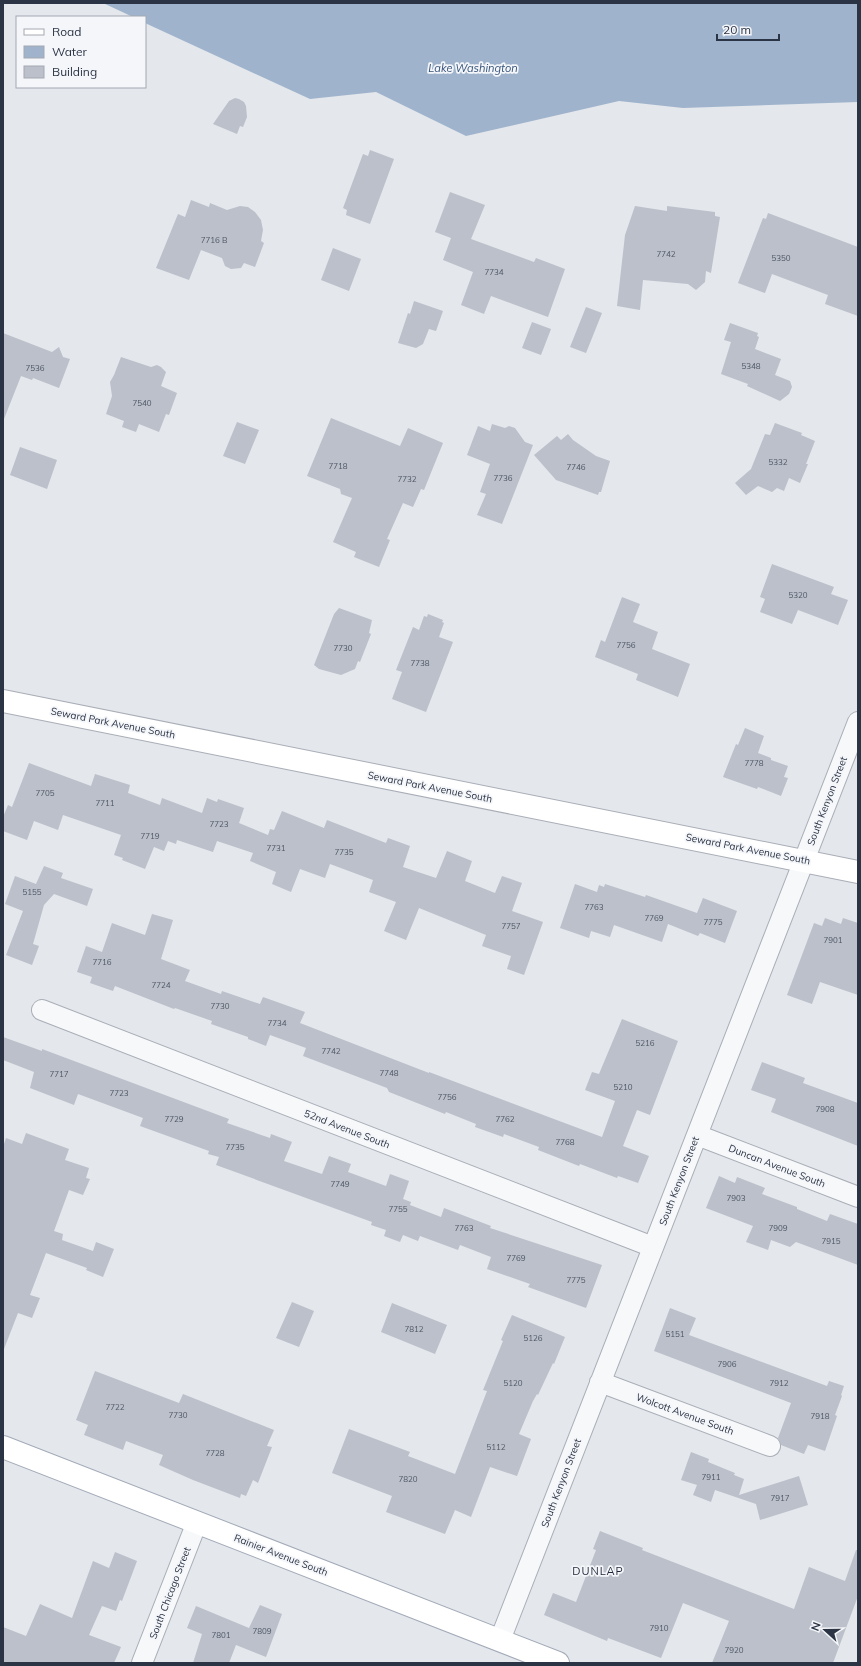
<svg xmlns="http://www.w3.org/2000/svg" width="861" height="1666" font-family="Mulish,sans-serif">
	<rect width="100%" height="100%" fill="#e4e7ec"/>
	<!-- water -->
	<path fill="#9fb4cc" d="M103,3H858V102L683,108L619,101L466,136L376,92L310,99L145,23V17H133Z"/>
	<!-- building -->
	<path fill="#bbc0ca" d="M235,98L239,99L244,102L246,106L247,117L243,127L240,126L237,134L213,124L229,101Z
		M370,150L394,159L370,224L346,215L347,210L343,208L363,154L368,156Z
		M450,192L485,205L471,239L534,262L536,258L565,269L548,317L491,296L484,314L461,305L473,272L443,260L451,238L435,232Z
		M191,200L209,207L210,203L227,210L240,206L248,207L255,212L261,220L263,230L261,241L264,243L255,267L244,263L241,268L231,269L225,266L222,258L201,250L189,280L156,268L178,214L185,217Z
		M635,206L667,211V206L715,212V216L720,217L711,273L706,271L705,282L696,290L688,284L643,280L640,310L617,306L625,235Z
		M768,213L858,247V316L825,304L828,295L772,274L765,293L738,283L763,218L766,219Z
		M333,248L361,259L349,291L321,280Z
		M414,301L443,311L436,331L429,329L423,344L416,348L398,343L408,313L410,314Z
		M586,307L602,313L586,353L570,347Z
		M532,322L551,329L541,355L522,348Z
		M730,323L758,333L757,336L759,337L755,349L781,359L775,375L790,381L792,387L789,394L780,401L747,386L748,384L721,374L731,342L724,340Z
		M3,333L52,352L59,347L63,357L70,359L59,388L33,378L32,380L21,376L4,419L3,418Z
		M121,357L151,367L157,365L161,367L166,372L161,386L177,393L169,415L166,414L159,432L139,424L136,432L122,427L124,421L106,414L112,396L110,382L114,375Z
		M331,418L400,446L408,428L443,443L424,490L421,489L413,507L403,503L387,539L390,540L379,567L354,557L356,552L333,542L352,498L341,494L340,489L307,476Z
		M237,422L259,430L245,464L223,456Z
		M775,423L802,433L801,435L815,441L806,464H808L800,483L789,478L784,491L777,488L772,492L758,486L746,495L735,483L751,469L765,434L770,435Z
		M492,424L505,428L509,426L515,428L525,442L533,445L502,524L477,515L486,494L480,492L490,464L467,455L478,426L490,431Z
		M568,434L573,440L596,456L610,461L601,492H599L598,495L556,480L534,455L557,436L561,440Z
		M20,447L57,460L47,489L10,475Z
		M772,564L834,587L831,594L848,600L838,625L798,610L792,624L760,612L765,599L760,597Z
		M622,597L640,604L633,622L658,632L652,649L690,664L678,697L636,680L638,674L595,657L601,640L605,642Z
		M339,608L372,620L369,633L371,634L360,662L358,661L355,669L341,675L319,669L314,665L334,614Z
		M428,614L443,620L442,622L444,623L439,637L453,642L426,712L392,699L402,672L396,670L413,627L419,630L424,616L427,617Z
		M745,728L764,736L758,753L771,758V760L788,766L784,777L788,778L781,796L758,787L757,789L723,777L736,744L738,745Z
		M29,763L91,786L95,774L130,785L128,793L160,805L162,798L202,813L207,798L217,802L218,799L244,808L239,823L268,835L270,829L274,830L282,811L324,828L327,820L386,843L388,838L410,846L403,867L436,878L447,851L472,861L465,881L495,893L502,876L522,883L512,911L543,922L524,975L507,969L511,956L482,946L486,935L419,908L406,940L384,931L396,902L369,892L373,880L330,864L325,878L300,869L291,892L272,884L276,872L250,861L253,853L217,841L213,852L177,840L176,844L168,841L164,851L154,847L145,869L122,860L123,858L114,855L121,835L63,815L58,830L34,821L27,840L3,831V817L8,805L12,807Z
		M44,866L63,873L61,878L93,889L87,906L54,894L44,905L33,944L39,946L32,965L6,955L23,911L5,904L15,876L36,884Z
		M575,884L597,892L599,885L604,887L605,884L645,897L646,895L697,913L703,898L737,911L725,943L700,933L698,936L668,924L662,942L614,925L610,937L591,931L589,938L560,928Z
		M152,914L173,920L161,959L190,970L185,981L221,994L222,991L260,1004L263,997L305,1012L300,1023L429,1073V1072L602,1137L615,1101L585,1090L592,1072L599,1074L622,1019L678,1041L650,1115L637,1110L623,1146L649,1156L638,1183L618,1176L617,1178L580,1164L579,1166L538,1150L539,1147L504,1134L503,1137L475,1127L476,1124L446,1112L445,1114L389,1092L387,1088L303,1056L306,1048L270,1035L266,1046L248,1039V1037L211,1024L212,1021L175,1008L174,1009L115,986L113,991L90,983L92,977L77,972L86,946L102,952L112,923L145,935Z
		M825,918L841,924L843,918L858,923V995L820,982L812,1004L787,995L814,923L822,926Z
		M3,1037L42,1051V1049L229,1119L227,1123L270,1138L271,1134L292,1142L284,1161L322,1174L329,1156L351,1164L348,1172L386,1186L390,1174L409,1181L403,1199L411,1202L410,1205L441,1217L444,1208L491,1226L490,1228L602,1265L586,1308L528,1287L530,1284L487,1269L491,1257L460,1245L458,1250L420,1236L418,1241L403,1235L400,1242L384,1236L386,1230L371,1225L372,1222L216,1165L219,1157L208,1154L209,1151L140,1126L143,1118L78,1094L74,1105L30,1088L34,1072L3,1060Z
		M762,1062L805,1078L803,1083L858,1103V1146L771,1112L776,1099L751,1090Z
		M26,1133L69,1149L65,1160L89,1168L86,1178L90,1179L83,1195L69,1190L54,1231L63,1234L62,1240L93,1251L96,1242L114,1249L103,1277L86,1270L87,1268L46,1253L30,1295L40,1298L32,1318L18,1313L4,1349H3V1147L6,1138L22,1144Z
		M719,1176L735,1183L737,1177L765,1188L762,1194L797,1207V1209L827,1221L830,1214L858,1224V1265L796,1242L790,1247L771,1240L768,1250L746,1242L753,1226L706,1208Z
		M292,1302L314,1311L299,1347L276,1338Z
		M392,1303L447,1325L435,1354L381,1332Z
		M670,1308L696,1318L689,1335L827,1386L829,1381L844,1386L841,1395L842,1396L835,1415L837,1416L825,1451L808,1445L804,1454L781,1445L778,1438L791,1403L654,1351Z
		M512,1315L565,1337L554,1364L553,1363L538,1395L537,1394L533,1401L519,1434L531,1439L517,1476L490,1467L471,1517L455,1510L445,1534L386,1512L392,1496L332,1473L349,1429L410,1452L408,1456L455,1474L487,1391L483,1390L503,1341L501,1340Z
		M95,1371L179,1403L183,1394L274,1430L267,1446L272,1447L258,1483L253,1480L246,1496L241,1494L240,1498L193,1480L159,1465L163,1455L126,1441L123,1450L84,1435L88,1425L76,1420Z
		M691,1452L709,1459L708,1462L735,1473L734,1475L744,1479L739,1495L799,1476L808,1505L760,1520L756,1504L715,1490L711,1502L693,1495L697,1485L681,1480Z
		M600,1531L643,1548L642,1550L794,1609L809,1567L845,1581L856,1550H858V1596L833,1663H712L729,1621L683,1603L661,1658L608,1638L607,1641L544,1615L553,1593L576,1602L596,1550L593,1549Z
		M115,1552L137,1561L122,1601L120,1600L116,1611L102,1606L89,1635L121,1647L114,1663H3V1627L26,1636L40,1604L72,1618L93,1561L109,1568Z
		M260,1605L282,1614L266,1657L236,1645L229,1663H193L202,1634L187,1628L196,1606L249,1628Z"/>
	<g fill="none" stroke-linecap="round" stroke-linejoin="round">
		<defs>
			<path id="minor" d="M42,1010L653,1247
				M697,1135L858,1197
				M600,1382L770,1446
				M500,1640L858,722
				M142,1663L197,1522"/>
			<path id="secondary" d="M3,701L858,872"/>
			<path id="primary" d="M3,1447L558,1663"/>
		</defs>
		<!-- minor casing -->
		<use href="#minor" stroke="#a9aeb7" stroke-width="22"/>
		<!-- secondary casing -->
		<use href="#secondary" stroke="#a9aeb7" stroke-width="24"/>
		<!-- primary casing -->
		<use href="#primary" stroke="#a3abb8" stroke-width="24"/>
		<!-- minor -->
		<use href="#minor" stroke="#f7f8fa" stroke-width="20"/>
		<!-- secondary -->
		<use href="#secondary" stroke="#fff" stroke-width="22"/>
		<!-- primary -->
		<use href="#primary" stroke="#fff" stroke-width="22"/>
	</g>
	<g text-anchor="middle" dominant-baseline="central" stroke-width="3.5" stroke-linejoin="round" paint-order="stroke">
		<!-- number labels -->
		<g font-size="8" fill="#4f5766">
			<text x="214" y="240">7716 B</text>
			<text x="666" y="254">7742</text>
			<text x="781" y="258">5350</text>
			<text x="494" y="272">7734</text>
			<text x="751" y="366">5348</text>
			<text x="35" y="368">7536</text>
			<text x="142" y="403">7540</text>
			<text x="778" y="462">5332</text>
			<text x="338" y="466">7718</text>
			<text x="576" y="467">7746</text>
			<text x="503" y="478">7736</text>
			<text x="407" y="479">7732</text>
			<text x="798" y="595">5320</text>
			<text x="626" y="645">7756</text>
			<text x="343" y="648">7730</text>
			<text x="420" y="663">7738</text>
			<text x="754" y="763">7778</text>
			<text x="45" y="793">7705</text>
			<text x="105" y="803">7711</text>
			<text x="219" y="824">7723</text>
			<text x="150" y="836">7719</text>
			<text x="276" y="848">7731</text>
			<text x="344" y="852">7735</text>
			<text x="32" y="892">5155</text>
			<text x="594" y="907">7763</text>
			<text x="654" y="918">7769</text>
			<text x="713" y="922">7775</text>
			<text x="511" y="926">7757</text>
			<text x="833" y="940">7901</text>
			<text x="102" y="962">7716</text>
			<text x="161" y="985">7724</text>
			<text x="220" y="1006">7730</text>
			<text x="277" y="1023">7734</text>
			<text x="645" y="1043">5216</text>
			<text x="331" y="1051">7742</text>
			<text x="389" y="1073">7748</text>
			<text x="59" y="1074">7717</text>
			<text x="623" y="1087">5210</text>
			<text x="119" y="1093">7723</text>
			<text x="447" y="1097">7756</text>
			<text x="825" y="1109">7908</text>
			<text x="174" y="1119">7729</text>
			<text x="505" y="1119">7762</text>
			<text x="565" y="1142">7768</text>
			<text x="235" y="1147">7735</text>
			<text x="340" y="1184">7749</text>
			<text x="736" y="1198">7903</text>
			<text x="398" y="1209">7755</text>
			<text x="464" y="1228">7763</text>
			<text x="778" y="1228">7909</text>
			<text x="831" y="1241">7915</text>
			<text x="516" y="1258">7769</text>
			<text x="576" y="1280">7775</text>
			<text x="414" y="1329">7812</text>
			<text x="675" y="1334">5151</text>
			<text x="533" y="1338">5126</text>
			<text x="727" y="1364">7906</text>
			<text x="513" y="1383">5120</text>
			<text x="779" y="1383">7912</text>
			<text x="115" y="1407">7722</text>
			<text x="178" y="1415">7730</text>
			<text x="820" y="1416">7918</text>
			<text x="496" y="1447">5112</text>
			<text x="215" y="1453">7728</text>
			<text x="711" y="1477">7911</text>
			<text x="408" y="1479">7820</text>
			<text x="780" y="1498">7917</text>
			<text x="659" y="1628">7910</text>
			<text x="262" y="1631">7809</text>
			<text x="221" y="1635">7801</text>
			<text x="734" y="1650">7920</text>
		</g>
		<!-- street labels -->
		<g font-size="10" fill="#2b3445" stroke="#f4f6f9">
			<text transform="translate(113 723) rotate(11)">Seward Park Avenue South</text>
			<text transform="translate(430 787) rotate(11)">Seward Park Avenue South</text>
			<text transform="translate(827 801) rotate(-69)">South Kenyon Street</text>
			<text transform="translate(748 849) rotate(11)">Seward Park Avenue South</text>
			<text transform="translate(347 1129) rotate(21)">52nd Avenue South</text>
			<text transform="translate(777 1166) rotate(21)">Duncan Avenue South</text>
			<text transform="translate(679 1181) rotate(-69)">South Kenyon Street</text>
			<text transform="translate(685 1414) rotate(20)">Wolcott Avenue South</text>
			<text transform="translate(561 1483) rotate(-69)">South Kenyon Street</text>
			<text transform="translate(281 1555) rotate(21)">Rainier Avenue South</text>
			<text transform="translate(170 1593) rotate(-69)">South Chicago Street</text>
		</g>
		<!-- water labels -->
		<g font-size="11" font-style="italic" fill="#34527a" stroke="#f4f6f9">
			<text x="473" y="68">Lake Washington</text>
		</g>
		<!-- neighbourhood labels -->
		<g font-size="11" letter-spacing="1" fill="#1d2536" stroke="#f4f6f9">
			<text x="598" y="1571">DUNLAP</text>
		</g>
	</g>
	<!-- border -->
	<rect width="861" height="1666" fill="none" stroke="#2b3445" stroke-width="8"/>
	<!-- legend -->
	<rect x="16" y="16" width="130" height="72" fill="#f4f6f9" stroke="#a4a8b1"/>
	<rect x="24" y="29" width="20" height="6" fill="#ffffff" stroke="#a4a8b1"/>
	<text x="52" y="36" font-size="12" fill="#2b3445">Road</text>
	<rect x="24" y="46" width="20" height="12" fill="#9fb4cc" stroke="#a4a8b1"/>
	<text x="52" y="56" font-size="12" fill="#2b3445">Water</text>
	<rect x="24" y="66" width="20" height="12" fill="#bbc0ca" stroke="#a4a8b1"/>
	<text x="52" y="76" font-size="12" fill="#2b3445">Building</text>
	<!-- north arrow -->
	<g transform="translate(825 1630) rotate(291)" stroke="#f4f6f9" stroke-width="3" paint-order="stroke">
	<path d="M0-3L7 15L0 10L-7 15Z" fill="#2b3445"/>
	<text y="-6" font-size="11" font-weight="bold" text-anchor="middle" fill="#2b3445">N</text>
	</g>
	<!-- scale -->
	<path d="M717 34v6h62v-6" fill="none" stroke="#2b3445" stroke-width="2"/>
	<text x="723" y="34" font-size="12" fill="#2b3445" stroke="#f4f6f9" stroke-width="3" paint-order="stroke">20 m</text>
</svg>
